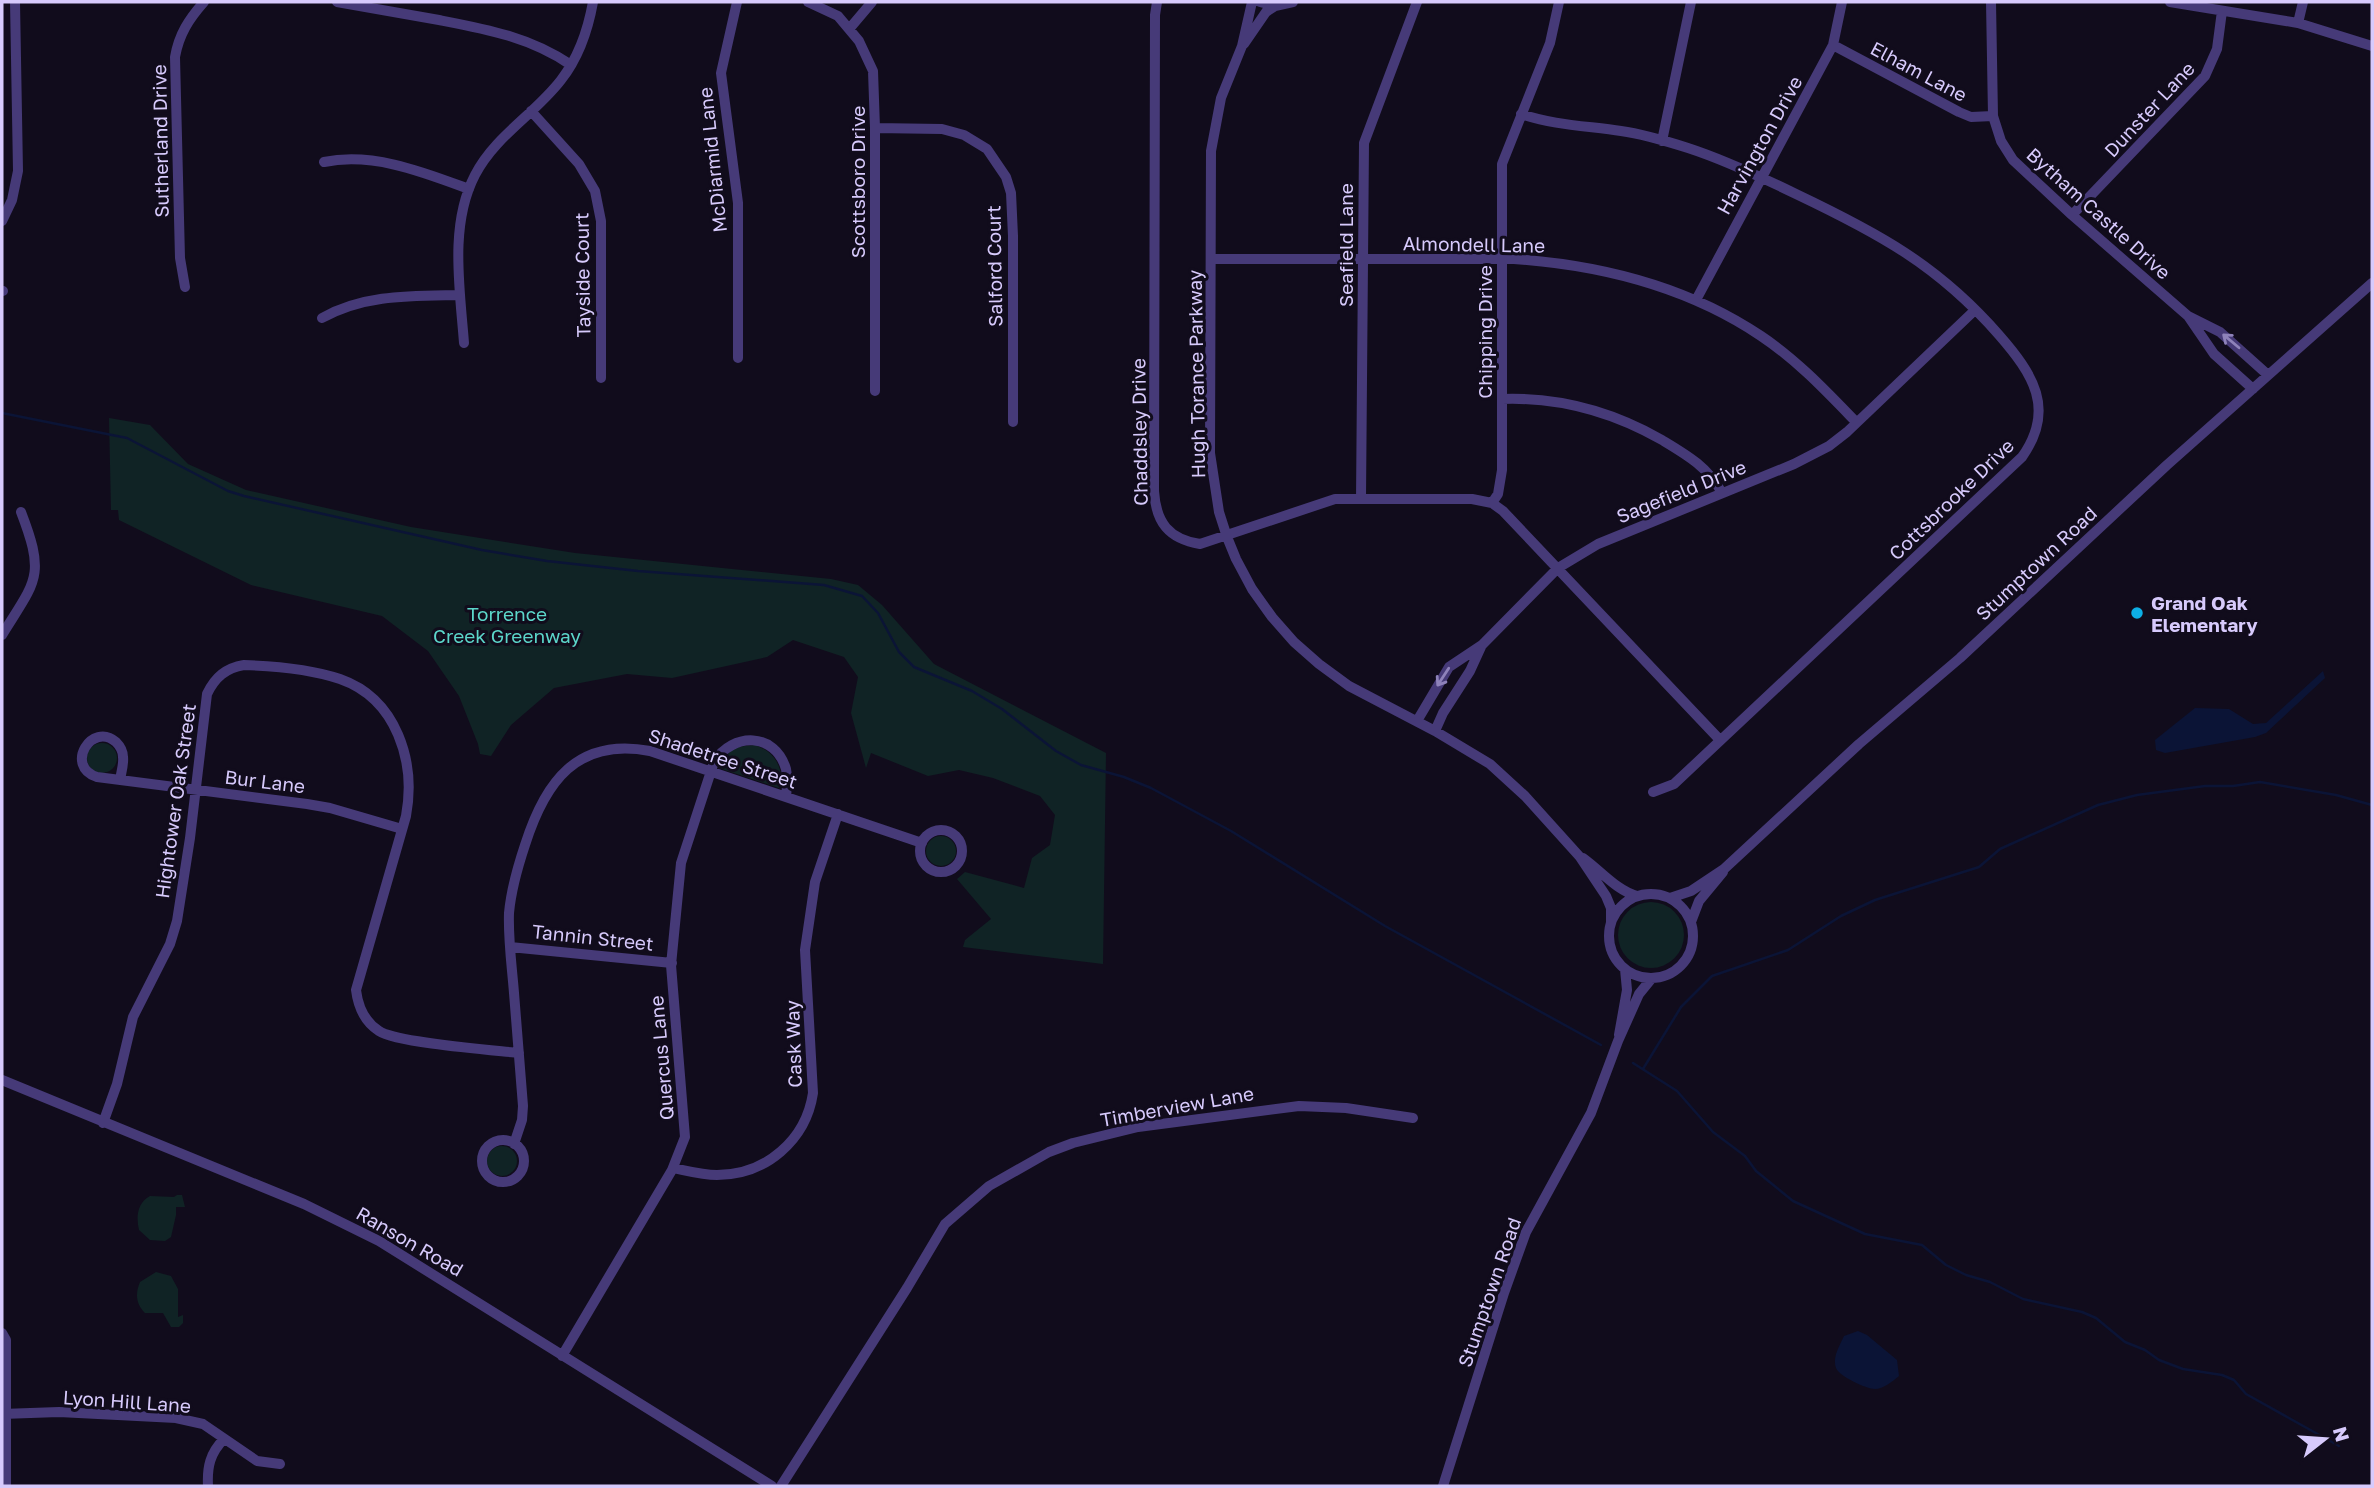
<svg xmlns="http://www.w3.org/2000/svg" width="2374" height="1488" font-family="'Golos Text',sans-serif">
	<rect width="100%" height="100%" fill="#110c1c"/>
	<!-- green -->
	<path fill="#102325" d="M109,418L150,425L188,464L246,490L411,527L575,553L831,579L858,585L882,605L934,664L1106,753L1103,964L963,947L965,940L991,919L957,879L965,872L1024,888L1032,858L1050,845L1055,815L1040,796L993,778L959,770L928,776L871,753L866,768L851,713L858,677L844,657L793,640L767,657L672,678L627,674L554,688L511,725L491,756L480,754L478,744L459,696L428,651L382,616L251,585L119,520L118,510H111Z
		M87 758a15 15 0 1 1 30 0a15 15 0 1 1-30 0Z
		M755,745C774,752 781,764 782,783L779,788L719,768L720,762L735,747Z
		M926 851a15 15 0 1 1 30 0a15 15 0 1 1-30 0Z
		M1618 935a33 33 0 1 1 66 0a33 33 0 1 1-66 0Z
		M487 1161a15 15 0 1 1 30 0a15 15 0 1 1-30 0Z
		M177,1195H182L185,1207H176V1215L171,1237L165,1241L150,1240L139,1230C136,1217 137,1203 150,1196L174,1197Z
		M156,1272L171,1276L178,1289V1317L183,1315V1323L179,1327H171L163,1313H145C136,1304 135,1294 140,1282Z"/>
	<!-- water -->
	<path fill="#0b1436" d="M2323,671L2325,678L2266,733L2255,737L2165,753L2156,750L2155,740L2195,708L2229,709L2253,724L2266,723Z
		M1858,1331L1867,1335L1897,1360L1899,1376C1893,1381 1883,1389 1875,1389C1866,1389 1839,1376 1836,1368C1832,1357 1840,1345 1844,1336Z"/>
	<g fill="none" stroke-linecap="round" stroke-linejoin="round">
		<!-- stream -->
		<path stroke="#0b1436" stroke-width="2.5" d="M2,413L127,438L228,491L244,496L482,550L547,561L638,571L824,585L862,596L878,613L899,652L914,667L972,691L1002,709L1056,751L1081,765L1124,777L1151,788L1231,831L1385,926L1601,1045
			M1633,1063L1677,1091L1713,1132L1745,1156L1756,1171L1793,1201L1865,1234L1922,1245L1946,1265L1966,1275L1990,1282L2023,1299L2082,1312L2096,1318L2125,1342L2145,1350L2159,1360L2183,1369L2222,1375L2234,1380L2246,1394L2339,1446
			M1643,1069L1681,1007L1712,976L1788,950L1841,916L1875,900L1979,867L2000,849L2098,805L2137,795L2205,786H2233L2260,782L2336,795L2372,805"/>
		<!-- minor -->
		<path stroke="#463a78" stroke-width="10" d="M337,2C371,8 405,14 439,20C486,29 530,37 571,65
			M737,2L721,73L738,203V358
			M808,2L838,16L859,41L873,71L875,128V391
			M1157,2L1155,15L1154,491C1156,523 1169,539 1200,544L1335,499H1472L1492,503L1503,511L1720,740
			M1252,2L1242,46L1221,98L1211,151L1210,453L1219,512L1227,537L1236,559L1252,589L1272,617L1294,642L1319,664L1349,686L1435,731L1490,764L1525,796L1580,857L1606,896L1611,908V922
			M1260,2L1275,6L1293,2
			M1991,2L1993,116L2001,141L2013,160L2072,215L2188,316L2220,332L2268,375
			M2170,2L2298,23L2372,46
			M2298,23L2303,2
			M850,28L872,2
			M1244,44L1266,12L1275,6
			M1833,45L1959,112L1971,117L1993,116
			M531,111L579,164L595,191L601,221V378
			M1521,114C1553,125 1588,126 1621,131C1643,134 1666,141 1688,148C1725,160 1761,177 1796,194C1878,233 1938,265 1999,335C2033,374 2056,409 2022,457L1674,784L1653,792
			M875,128L942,129L964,135L987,149L1006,177L1011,193L1013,236V422
			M1662,141L1691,2
			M324,162C373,152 423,172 469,189
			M2072,215L2205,76L2217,49L2222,11
			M2,221L12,200L18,171L15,2
			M1212,259H1514C1601,265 1688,287 1761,336C1797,360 1827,392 1856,422
			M185,287L180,258L175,57C179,34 189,19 204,2
			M2,291H3
			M1696,300L1833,45L1842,2
			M2188,316L2214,354L2253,389
			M322,318C365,294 412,296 460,295
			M464,343C460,289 449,225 475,175C495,136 535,114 561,80C579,57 588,30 593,2
			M1502,399C1558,397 1613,412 1662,440C1687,455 1708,467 1722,493
			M1361,499L1364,143L1417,2
			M1492,503L1498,494L1502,470V164L1550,43L1559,2
			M2,635C36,580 46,577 21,512
			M1417,721L1449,667L1482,645L1558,568L1598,544L1794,464L1829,446L1847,432L1975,310
			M1435,731L1443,713L1470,671L1481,647
			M120,780C121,773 124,764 123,757C123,751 120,746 116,742C92,721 64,766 97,777L307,804L330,808L402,829
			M920 851a21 21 0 1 1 42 0a21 21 0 1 1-42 0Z
			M1583,858C1601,871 1616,890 1637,896
			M1609 936a42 42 0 1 1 84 0a42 42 0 1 1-84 0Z
			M1670,898L1691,891L1724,869L1859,744L1960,658L2167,465L2372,283
			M1691,922L1699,901L1723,872
			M510,947L672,963
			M1619,1035L1627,990L1625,969
			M2,1080L304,1204L379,1241L772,1486
			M103,1123L117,1084L133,1017L170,944L177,921L190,838L207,694C215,677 226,668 244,665C275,666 311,669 340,679C397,699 416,762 406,816L356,990C358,1006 365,1022 379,1031C397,1043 491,1050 519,1053
			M482 1161a21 21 0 1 1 42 0a21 21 0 1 1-42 0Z
			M514,1144L522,1120L523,1106C520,1068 517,1031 514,993C512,967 508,940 509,913C511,891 518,866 525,845C545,782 577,737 650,751L922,843
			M673,1168C688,1171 702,1175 717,1175C766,1175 806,1140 813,1093L805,950L815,882L838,814
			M2,1333L6,1340V1486
			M562,1356L672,1170L685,1137L671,965L681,863L714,762C733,732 775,732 786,769C788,778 787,788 786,797
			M2,1414L59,1412L176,1418L203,1424L257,1461L280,1464
			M208,1486C207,1467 210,1453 224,1439
			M781,1486L907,1288L945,1224L989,1186L1049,1152L1073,1143L1138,1127L1299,1106L1346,1108L1413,1118
			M1443,1486L1504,1293L1526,1232L1591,1113L1618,1041L1639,994L1652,978"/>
	</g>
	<!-- one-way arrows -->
	<defs><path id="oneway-shaft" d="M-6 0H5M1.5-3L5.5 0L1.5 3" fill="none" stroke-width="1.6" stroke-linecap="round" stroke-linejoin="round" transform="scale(1.75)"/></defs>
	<g stroke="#8e82ba">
		<use href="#oneway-shaft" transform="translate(2231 341) rotate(-140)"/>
		<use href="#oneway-shaft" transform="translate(1443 677) rotate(123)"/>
	</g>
	<!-- markers -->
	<circle fill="#0dafe5" stroke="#110c1c" stroke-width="2.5" cx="2137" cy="613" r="7"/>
	<g text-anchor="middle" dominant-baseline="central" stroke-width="6" stroke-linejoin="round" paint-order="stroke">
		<!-- street labels -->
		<g font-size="19" fill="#d7cafc" stroke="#110c1c">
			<text transform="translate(1919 71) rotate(28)">Elham Lane</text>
			<text transform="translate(2149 109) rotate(-47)">Dunster Lane</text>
			<text transform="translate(160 141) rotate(-91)">Sutherland Drive</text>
			<text transform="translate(1759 145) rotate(-61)">Harvington Drive</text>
			<text transform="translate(712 160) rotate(-96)">McDiarmid Lane</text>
			<text transform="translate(857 182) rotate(-90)">Scottsboro Drive</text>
			<text transform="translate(2099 213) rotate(42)">Bytham Castle Drive</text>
			<text transform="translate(1474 244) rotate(1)">Almondell Lane</text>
			<text transform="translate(1345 245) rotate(-90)">Seafield Lane</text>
			<text transform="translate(994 266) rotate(-91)">Salford Court</text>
			<text transform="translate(582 275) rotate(-91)">Tayside Court</text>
			<text transform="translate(1484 332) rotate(-90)">Chipping Drive</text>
			<text transform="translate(1196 374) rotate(-91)">Hugh Torance Parkway</text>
			<text transform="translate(1139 432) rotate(-91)">Chaddsley Drive</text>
			<text transform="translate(1681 491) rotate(-22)">Sagefield Drive</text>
			<text transform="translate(1951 499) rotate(-44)">Cottsbrooke Drive</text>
			<text transform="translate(2036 563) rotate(-43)">Stumptown Road</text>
			<text transform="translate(723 758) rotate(18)">Shadetree Street</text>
			<text transform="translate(265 781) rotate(7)">Bur Lane</text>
			<text transform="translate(175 801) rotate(-82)">Hightower Oak Street</text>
			<text transform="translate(593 937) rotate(6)">Tannin Street</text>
			<text transform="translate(793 1044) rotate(-92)">Cask Way</text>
			<text transform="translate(661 1058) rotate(-95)">Quercus Lane</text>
			<text transform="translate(1177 1106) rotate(-10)">Timberview Lane</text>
			<text transform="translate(410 1241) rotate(30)">Ranson Road</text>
			<text transform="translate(1489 1292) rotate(-71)">Stumptown Road</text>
			<text transform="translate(127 1401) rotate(4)">Lyon Hill Lane</text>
		</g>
		<!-- poi labels -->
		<g font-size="19" font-weight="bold" fill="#d7cafc" stroke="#110c1c" text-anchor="start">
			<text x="2151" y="602">Grand Oak<tspan x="2151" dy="22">Elementary</tspan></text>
		</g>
		<!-- park labels -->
		<g font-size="19" fill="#5cd6ca" stroke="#110c1c">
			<text x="507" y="613">Torrence<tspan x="507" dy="22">Creek Greenway</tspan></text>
		</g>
	</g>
	<!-- border -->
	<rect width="2374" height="1488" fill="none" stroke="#d7cafc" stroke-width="7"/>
	<!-- north arrow -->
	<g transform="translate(2325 1439) rotate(73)" stroke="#110c1c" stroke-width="5" paint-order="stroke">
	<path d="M0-5L12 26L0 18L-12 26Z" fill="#d7cafc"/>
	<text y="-10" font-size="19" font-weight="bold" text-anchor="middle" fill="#d7cafc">N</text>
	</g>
</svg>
